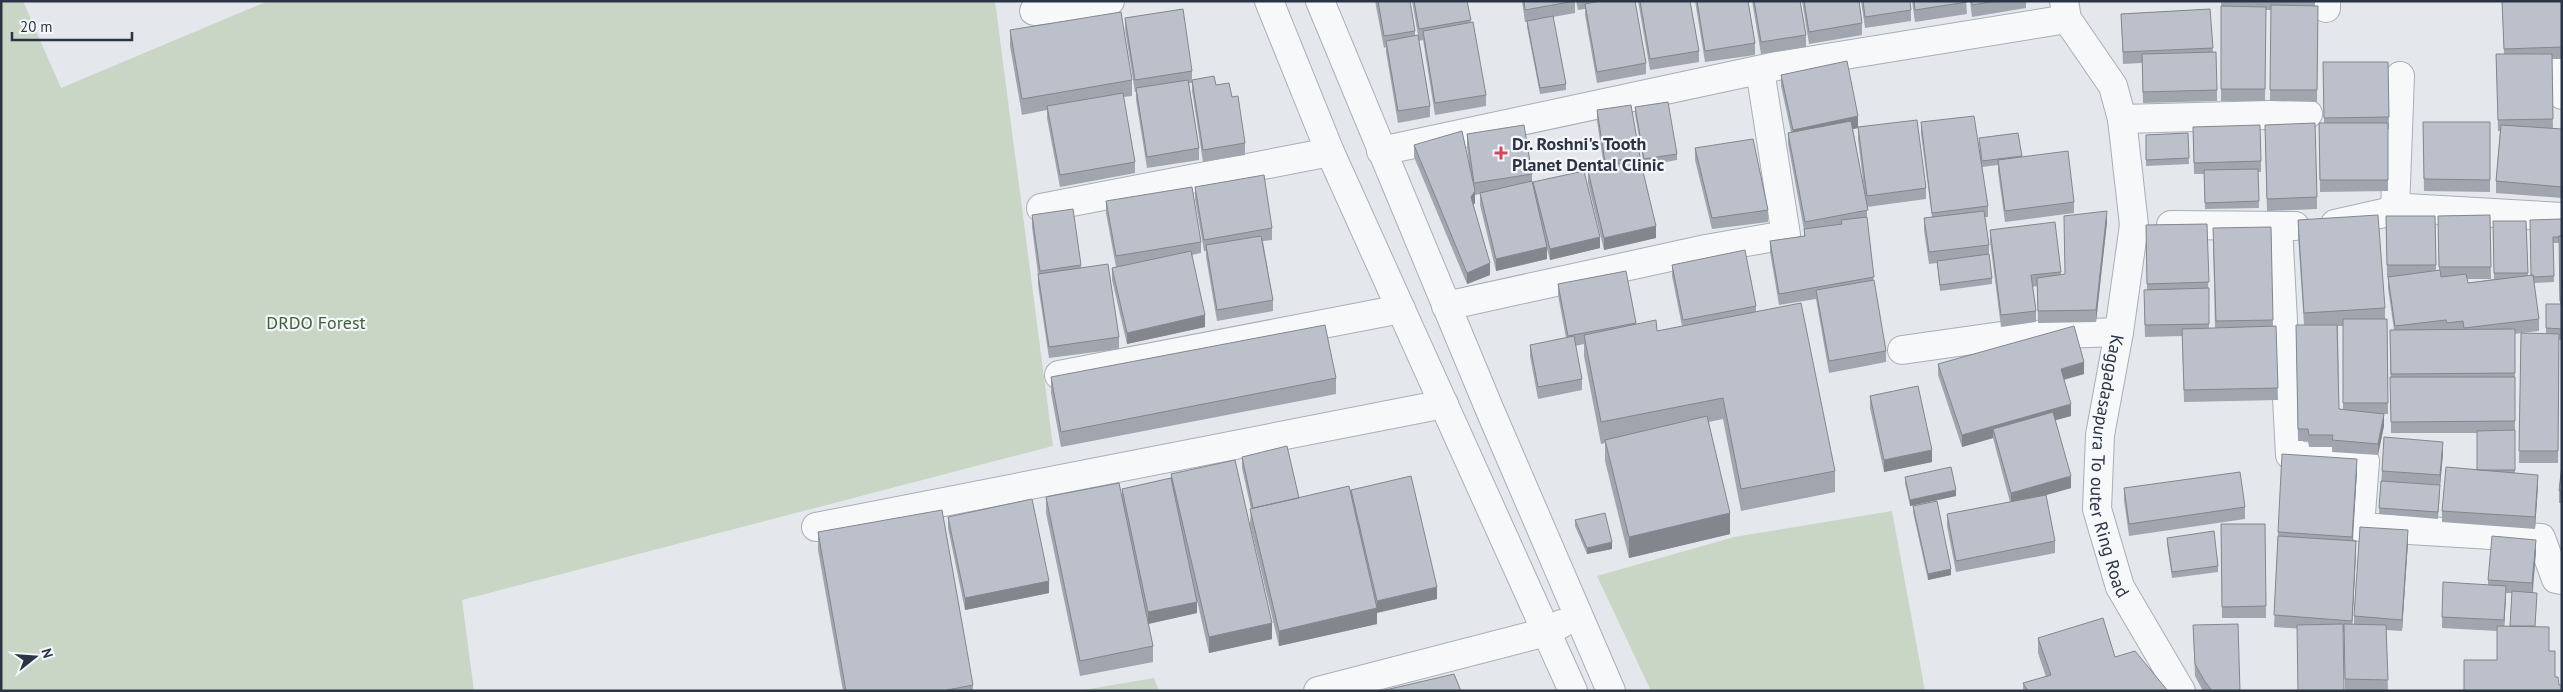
<svg xmlns="http://www.w3.org/2000/svg" width="2563" height="692" font-family="'PT Sans',sans-serif">
	<rect width="100%" height="100%" fill="#e4e7ec"/>
	<!-- green -->
	<path fill="#c9d6c5" d="M1,1H23L61,88L268,1H995L1053,446L462,600L474,691H1Z
		M1892,511L1925,691H1651L1597,576L1734,537Z
		M1154,678L1159,691H1077Z"/>
	<g fill="none" stroke-linecap="round" stroke-linejoin="round">
		<defs>
			<g id="minor">
				<path d="M1269,1L1330,152L1573,691"/>
				<path d="M1320,1L1489,408L1611,691"/>
				<path id="s1" d="M2064,1L2067,19L2113,86L2122,119L2134,225L2119,332L2100,435L2097,509L2120,587L2181,691"/>
				<path d="M2326,1V8"/>
				<path d="M1034,11L1110,1"/>
				<path d="M2559,70L2562,95"/>
				<path d="M2122,119L2308,114"/>
				<path d="M1381,151L1777,66L2067,19"/>
				<path d="M1041,208L1330,152"/>
				<path d="M2395,210L2400,76"/>
				<path d="M2335,224L2406,208L2562,217"/>
				<path d="M2171,225L2295,226"/>
				<path d="M2278,226L2290,455L2365,461L2360,527L2541,538L2556,579L2562,580"/>
				<path d="M1446,306L1706,249L1786,235L1760,70"/>
				<path d="M1902,350L2001,336L2119,332"/>
				<path d="M1059,375L1401,309"/>
				<path d="M816,527L1444,404"/>
				<path d="M1318,691L1546,632L1561,624"/>
			</g>
		</defs>
		<!-- minor casing -->
		<use href="#minor" stroke="#a9aeb7" stroke-width="30"/>
		<!-- minor -->
		<use href="#minor" stroke="#f7f8fa" stroke-width="28"/>
	</g>
	<!-- wall -->
	<path fill="#a1a5ae" fill-rule="evenodd" d="M1375,1H1410L1415,31V36L1418,35L1412,1H1467L1471,23L1486,95V106L1435,115L1423,40L1419,41L1430,106V117L1398,123L1386,52V47L1384,48Z
		M1522,1H1575V13L1553,17L1566,84V90L1540,94L1527,27V22H1525Z
		M1576,1H1635L1646,63V74L1597,83L1585,15V9L1578,10Z
		M1638,1H1690L1699,51V62L1650,70Z
		M1695,1H1748L1755,43V55L1705,62Z
		M1752,1H1800L1806,35V47L1761,54Z
		M1802,1H1859L1862,23V35L1809,44Z
		M1861,1H1910L1911,10V21L1865,28Z
		M1912,1H1966L1967,14L1915,22Z
		M1970,1H2026V8L1972,17Z
		M2221,1H2315V6H2318L2317,102L2270,101L2271,10H2266L2265,101H2221Z
		M2502,1H2562V59H2552L2553,129H2562V198L2496,193V181L2500,131H2498L2496,54H2504Z
		M2210,9L2213,52L2217,90V101L2143,103L2142,63L2123,64L2121,14Z
		M1125,18L1192,71V80L1216,85L1232,97L1245,143V155L1203,162L1192,91V83H1189L1199,148V160L1147,168L1136,100V92H1135L1125,29Z
		M1010,30L1132,80V96L1123,97L1135,162V173L1060,187L1047,118V110L1022,115L1010,46Z
		M2323,62H2388L2389,129H2388V191L2320,192L2319,123H2324Z
		M1781,75L1858,127L1926,188V199L1867,207V222L1874,283L1886,351V362L1829,373L1816,299L1779,305L1770,252V241L1804,236V230L1788,144V133L1791,132L1781,86ZM1858,128V139L1865,198L1853,129Z
		M1635,107L1677,154V160L1644,166L1635,114Z
		M1597,110L1640,157L1656,238L1604,250L1588,183V171L1604,167L1597,121Z
		M1921,122L1981,163L1979,138L2018,133L2022,157L2074,202V213L2005,222L1998,172V165L1982,167L1988,206V217H1985L1989,245V254L1992,278V284L1940,291L1937,263L1929,264L1924,230V218L1932,217L1921,134Z
		M2423,122H2490V192L2424,191Z
		M2193,127L2261,161V172H2258L2259,208L2205,209L2204,174H2194Z
		M2188,133L2189,164L2146,166V135Z
		M1467,134L1532,174V184L1533,189V182L1600,248L1550,260L1547,249V259L1496,271L1480,205V194L1475,195V203L1473,205L1490,275L1467,284L1414,157V145L1470,170L1467,146Z
		M2265,136L2317,197V209L2267,211Z
		M1695,148L1768,210V222L1712,229L1695,160Z
		M1195,187L1272,228V240L1263,241L1273,300V311L1217,321L1206,257V251H1204L1195,199Z
		M1106,201L1201,242V253L1192,255L1205,327L1127,344L1112,280V268L1116,267L1106,213Z
		M1032,215L1081,265V268L1119,337V349L1049,358L1038,285V274L1032,227Z
		M2490,215L2491,279H2467L2468,283L2494,279L2493,221H2526L2528,276L2531,275L2562,219V340H2559L2558,463H2519L2521,333L2515,334V473L2538,486L2535,529L2442,522V511L2477,470V433H2391L2390,330H2394L2388,288V277H2387L2386,216H2435L2436,271L2439,270L2438,216ZM2553,243H2559L2560,304H2546V334L2521,333L2539,331V319L2534,283L2554,282Z
		M2298,220L2385,308V319H2387L2388,414H2384V426L2378,455L2332,452V447H2309L2308,441H2298L2296,325H2304L2298,236ZM2338,326H2343V409H2339Z
		M2107,222L2096,322L2038,323L2037,286L2033,287L2036,311V322L2001,327L1990,241V230L2061,272V274H2065Z
		M2207,224L2209,328H2215L2213,240L2271,227L2273,326H2276L2278,400L2184,402L2182,336L2145,337L2144,302L2147,290L2146,225Z
		M1672,265L1756,306V311L1835,471V492L1741,511L1723,419L1709,422L1730,534L1629,558L1605,461V443L1601,444L1584,356V344L1575,346L1582,379V390L1538,399L1530,356V345L1566,338L1558,295V284L1636,323V324L1657,331L1682,326L1672,276Z
		M1938,364L2084,374L2064,380L2071,416L2055,420L2071,488L2046,495L2055,541V553L1956,572L1947,526V514L2010,502L1993,438L1962,447L1938,375Z
		M1051,377L1336,378V394L1061,447L1051,393Z
		M1870,396L1932,462L1884,472L1870,408Z
		M2443,453L2440,485V491L2438,519L2379,514L2382,471Z
		M1242,457L1299,498L1351,495V490L1437,599L1377,612V624L1279,646L1250,524L1251,509L1242,468Z
		M2562,464V503H2559V491Z
		M2357,471L2353,541L2356,553L2352,625H2354V616L2408,542L2402,631L2386,630L2388,691H2345L2344,632L2274,627L2278,532Z
		M1171,474L1272,639L1209,653L1196,596L1197,613L1148,624L1153,646V662L1080,676L1046,513V497L1122,499V489L1171,478Z
		M1905,477L1956,496L1910,506L1905,483Z
		M2124,488L2245,507V519L2129,536L2124,500Z
		M1913,506L1951,575L1928,580L1913,512Z
		M948,517L1049,593L965,610L948,528Z
		M1575,520L1612,549L1587,554L1575,526Z
		M2221,524H2265L2266,618H2222Z
		M818,532L973,685V691H843L818,550Z
		M2167,538L2218,566V572L2172,578L2167,544Z
		M2536,551L2533,593L2537,599L2535,626L2549,651L2555,677L2562,691L2497,660V631L2442,628V617L2488,585V580ZM2506,593H2512L2510,626H2504Z
		M2193,625L2240,691H2203L2195,676Z
		M2038,638L2115,657L2168,691H2023V683L2046,677L2038,653Z"/>
	<!-- shaded-wall -->
	<path fill="#83868d" d="M1858,116V128L1793,142V130Z
		M1475,191V203L1471,208V197Z
		M2107,211V222L2096,322V310Z
		M1656,226V238L1604,250V238Z
		M1600,237V248L1550,260V249Z
		M1547,247V259L1496,271V259Z
		M1490,263V275L1467,284V273Z
		M1205,315V327L1127,344V333Z
		M2084,362V374L2061,380V369Z
		M2071,404V416L1995,437L1993,429V438L1962,447V435Z
		M2384,414V426L2378,455V444Z
		M2443,442V453L2440,487V475Z
		M1932,450V462L1884,472V460Z
		M2357,459V471L2352,548V537Z
		M2538,475V486L2535,529V517Z
		M2071,476V488L2011,505V493Z
		M1956,490V496L1910,506V500Z
		M1730,513V534L1629,558V537Z
		M2408,530V542L2402,631V620Z
		M2536,540V551L2532,595V583Z
		M2356,541V553L2352,632V621Z
		M1612,542V549L1587,554V548Z
		M1951,569V575L1928,580V574Z
		M1049,581V593L965,610V598Z
		M2506,586V597L2504,631V620Z
		M1437,587V599L1377,613V601Z
		M1197,602V613L1148,624V612Z
		M1377,608V624L1279,646V631Z
		M1272,623V639L1209,653V637Z"/>
	<!-- building -->
	<path fill="#bbc0ca" stroke="#83868d" d="M1378,1H1410L1415,31L1384,36Z
		M1414,1H1467L1471,20L1419,29Z
		M1524,1H1575L1525,10Z
		M1600,1H1635L1646,63L1597,72L1585,4Z
		M1640,1H1690L1699,51L1650,59Z
		M1697,1H1748L1755,43L1705,51Z
		M1754,1H1800L1806,35L1761,42Z
		M1804,1H1859L1862,23L1809,32Z
		M1863,1H1910L1911,10L1865,17Z
		M1914,1H1966L1967,2L1915,10Z
		M1972,1H1996L1972,5Z
		M2502,1H2562V47L2504,49Z
		M2271,5L2318,6L2317,90H2270Z
		M2221,6L2266,7L2265,89H2221Z
		M1183,9L1192,71L1135,80L1125,18Z
		M2210,9L2213,48L2123,52L2121,14Z
		M1121,12L1132,80L1022,99L1010,30Z
		M1553,16L1566,84L1540,88L1527,21Z
		M1473,22L1486,95L1435,103L1423,31Z
		M1418,35L1430,106L1398,111L1386,41Z
		M2216,52L2217,90L2143,92L2142,54Z
		M2496,54H2552L2553,119L2498,120Z
		M1847,61L1858,116L1793,130L1781,75Z
		M2323,62H2388L2389,117L2324,118Z
		M1214,76L1216,85L1229,83L1232,97L1238,96L1245,143L1203,150L1192,80Z
		M1188,80L1199,148L1147,157L1136,88Z
		M1123,93L1135,162L1060,175L1047,106Z
		M1668,102L1677,154L1644,159L1635,107Z
		M1631,105L1640,157L1605,162L1597,110Z
		M1974,116L1988,206L1932,213L1921,122Z
		M1917,120L1926,188L1867,196L1858,127Z
		M1851,121L1868,210L1805,222L1788,133Z
		M2423,122H2490V180L2424,179Z
		M2315,123L2317,197L2267,199L2265,125Z
		M2319,123H2388V180H2320Z
		M1524,125L1532,174L1474,183L1467,134Z
		M2260,125L2261,161L2194,163L2193,127Z
		M2501,125L2562,129V187L2496,181Z
		M1462,131L1475,191L1471,197L1490,263L1467,273L1414,145Z
		M2018,133L2022,156L1982,161L1979,138Z
		M2188,133L2189,158L2146,160V135Z
		M1753,139L1768,210L1712,218L1695,148Z
		M2068,151L2074,202L2005,211L1998,160Z
		M1640,159L1656,226L1604,238L1588,171Z
		M2258,169L2259,201L2205,203L2204,170Z
		M1584,171L1600,237L1550,249L1533,182Z
		M1264,175L1272,228L1204,240L1195,187Z
		M1532,181L1547,247L1496,259L1480,193Z
		M1192,187L1201,242L1116,256L1106,201Z
		M1073,209L1081,265L1040,271L1032,215Z
		M1984,211L1989,245L1929,252L1924,218Z
		M2107,211L2096,310L2038,311L2037,278L2065,274L2064,216Z
		M2378,215L2385,308L2304,313L2298,220Z
		M2490,215L2491,267H2439L2438,216Z
		M2386,216H2435L2436,265H2387Z
		M1867,217L1874,277L1779,294L1770,241L1805,236L1804,229L1842,224L1841,220Z
		M2562,219V236H2559V237H2553L2554,276L2534,277L2533,275H2531L2530,220Z
		M2493,221H2526L2528,273H2494Z
		M2055,222L2061,272L2031,275L2036,311L2001,315L1990,230Z
		M2207,224L2209,282L2147,284L2146,225Z
		M2271,227L2273,320L2216,321L2213,228Z
		M1261,236L1273,300L1217,310L1206,245Z
		M2559,236H2562V301H2560Z
		M1745,250L1756,306L1683,320L1672,265Z
		M1191,251L1205,315L1127,333L1112,268Z
		M1989,254L1992,278L1940,285L1937,261Z
		M1108,264L1119,337L1049,347L1038,274Z
		M2440,270L2441,277L2466,274L2468,283L2533,275L2539,319L2464,328L2463,321L2447,323L2446,320L2395,326L2388,277Z
		M1626,271L1636,323L1568,336L1558,284Z
		M1874,280L1886,351L1829,361L1816,290Z
		M2209,288V324L2145,325L2144,290Z
		M1801,303L1835,471L1741,489L1723,398L1601,422L1584,335L1656,320L1657,331Z
		M2546,304H2562V329L2546,328Z
		M2343,319H2387L2388,403H2343Z
		M1325,325L1336,378L1061,432L1051,377Z
		M2296,325H2337L2339,409L2384,414L2378,444L2332,440L2333,435H2309L2308,429H2298Z
		M2074,326L2084,362L2061,369L2071,404L1962,435L1938,364Z
		M2276,326L2278,388L2184,390L2182,329Z
		M2515,329V373L2391,374L2390,330Z
		M2521,333L2559,334L2558,451H2519Z
		M1574,336L1582,379L1538,387L1530,345Z
		M2390,377H2515V421L2391,422Z
		M1918,386L1932,450L1884,460L1870,396Z
		M2053,412L2071,476L2011,493L1993,429Z
		M1707,416L1730,513L1629,537L1605,440Z
		M2515,430V470H2477V431Z
		M2384,437L2443,442L2440,475L2382,471Z
		M1287,446L1299,498L1253,508L1242,457Z
		M2282,454L2357,459L2352,537L2278,532Z
		M1235,460L1272,623L1209,637L1171,474Z
		M2562,464V491H2559Z
		M1951,467L1956,490L1910,500L1905,477Z
		M2446,467L2538,475L2535,517L2442,511Z
		M2240,472L2245,507L2129,524L2124,488Z
		M1411,476L1437,587L1377,601L1351,490Z
		M1171,478L1197,602L1148,612L1122,489Z
		M2381,481L2440,485L2438,512L2379,508Z
		M1119,483L1153,646L1080,661L1046,497Z
		M1349,486L1377,608L1279,631L1250,509Z
		M2046,495L2055,541L1956,561L1947,514Z
		M1032,499L1049,581L965,598L948,517Z
		M1937,501L1951,569L1928,574L1913,506Z
		M942,510L973,685L942,691H846L818,532Z
		M1605,513L1612,542L1587,548L1575,520Z
		M2221,524H2265L2266,606L2222,607Z
		M2360,527L2408,530L2402,620L2354,616Z
		M2214,531L2218,566L2172,572L2167,538Z
		M2278,536L2356,541L2352,621L2274,615Z
		M2492,536L2536,540L2532,583L2488,580Z
		M2443,582L2506,586L2504,620L2442,617Z
		M2512,591L2537,593L2535,626H2510Z
		M2103,618L2115,657L2135,651L2168,691H2028L2023,683L2051,675L2038,638Z
		M2238,624L2240,691H2212L2204,680L2195,664L2193,625Z
		M2343,624L2344,691H2298L2297,625Z
		M2344,624L2386,625L2388,680L2345,679Z
		M2497,626L2549,627V651H2555V677H2558L2559,685H2562V691H2464V660H2497Z
		M1454,674L1461,691H1381Z"/>
	<!-- markers -->
	<path fill="#d1495b" stroke="#f4f6f9" stroke-width="2" d="M1498.5 145.5h5v5h5v5h-5v5h-5v-5h-5v-5h5z"/>
	<g text-anchor="middle" dominant-baseline="central" stroke-width="4.5" stroke-linejoin="round" paint-order="stroke">
		<!-- poi labels -->
		<g font-size="18" font-weight="bold" fill="#2b3445" stroke="#f4f6f9" text-anchor="start">
			<text x="1512" y="143">Dr. Roshni's Tooth<tspan x="1512" dy="21">Planet Dental Clinic</tspan></text>
		</g>
		<!-- park labels -->
		<g font-size="18" fill="#3f6138" stroke="#f4f6f9">
			<text x="316" y="322">DRDO Forest</text>
		</g>
		<!-- street labels -->
		<g font-size="18" fill="#2b3445" stroke="#f4f6f9">
			<text stroke="none"><textPath href="#s1" startOffset="485">Kaggadasapura To outer Ring Road</textPath></text>
		</g>
	</g>
	<!-- border -->
	<rect width="2563" height="692" fill="none" stroke="#2b3445" stroke-width="5"/>
	<!-- north arrow -->
	<g transform="translate(35 657) rotate(73)" stroke="#f4f6f9" stroke-width="4" paint-order="stroke">
	<path d="M0-4L9 19L0 12L-9 19Z" fill="#2b3445"/>
	<text y="-8" font-size="14" font-weight="bold" text-anchor="middle" fill="#2b3445">N</text>
	</g>
	<!-- scale -->
	<path d="M12 32v8h120v-8" fill="none" stroke="#2b3445" stroke-width="2.5"/>
	<text x="20" y="32" font-size="15" fill="#2b3445" stroke="#f4f6f9" stroke-width="4" paint-order="stroke">20 m</text>
</svg>
